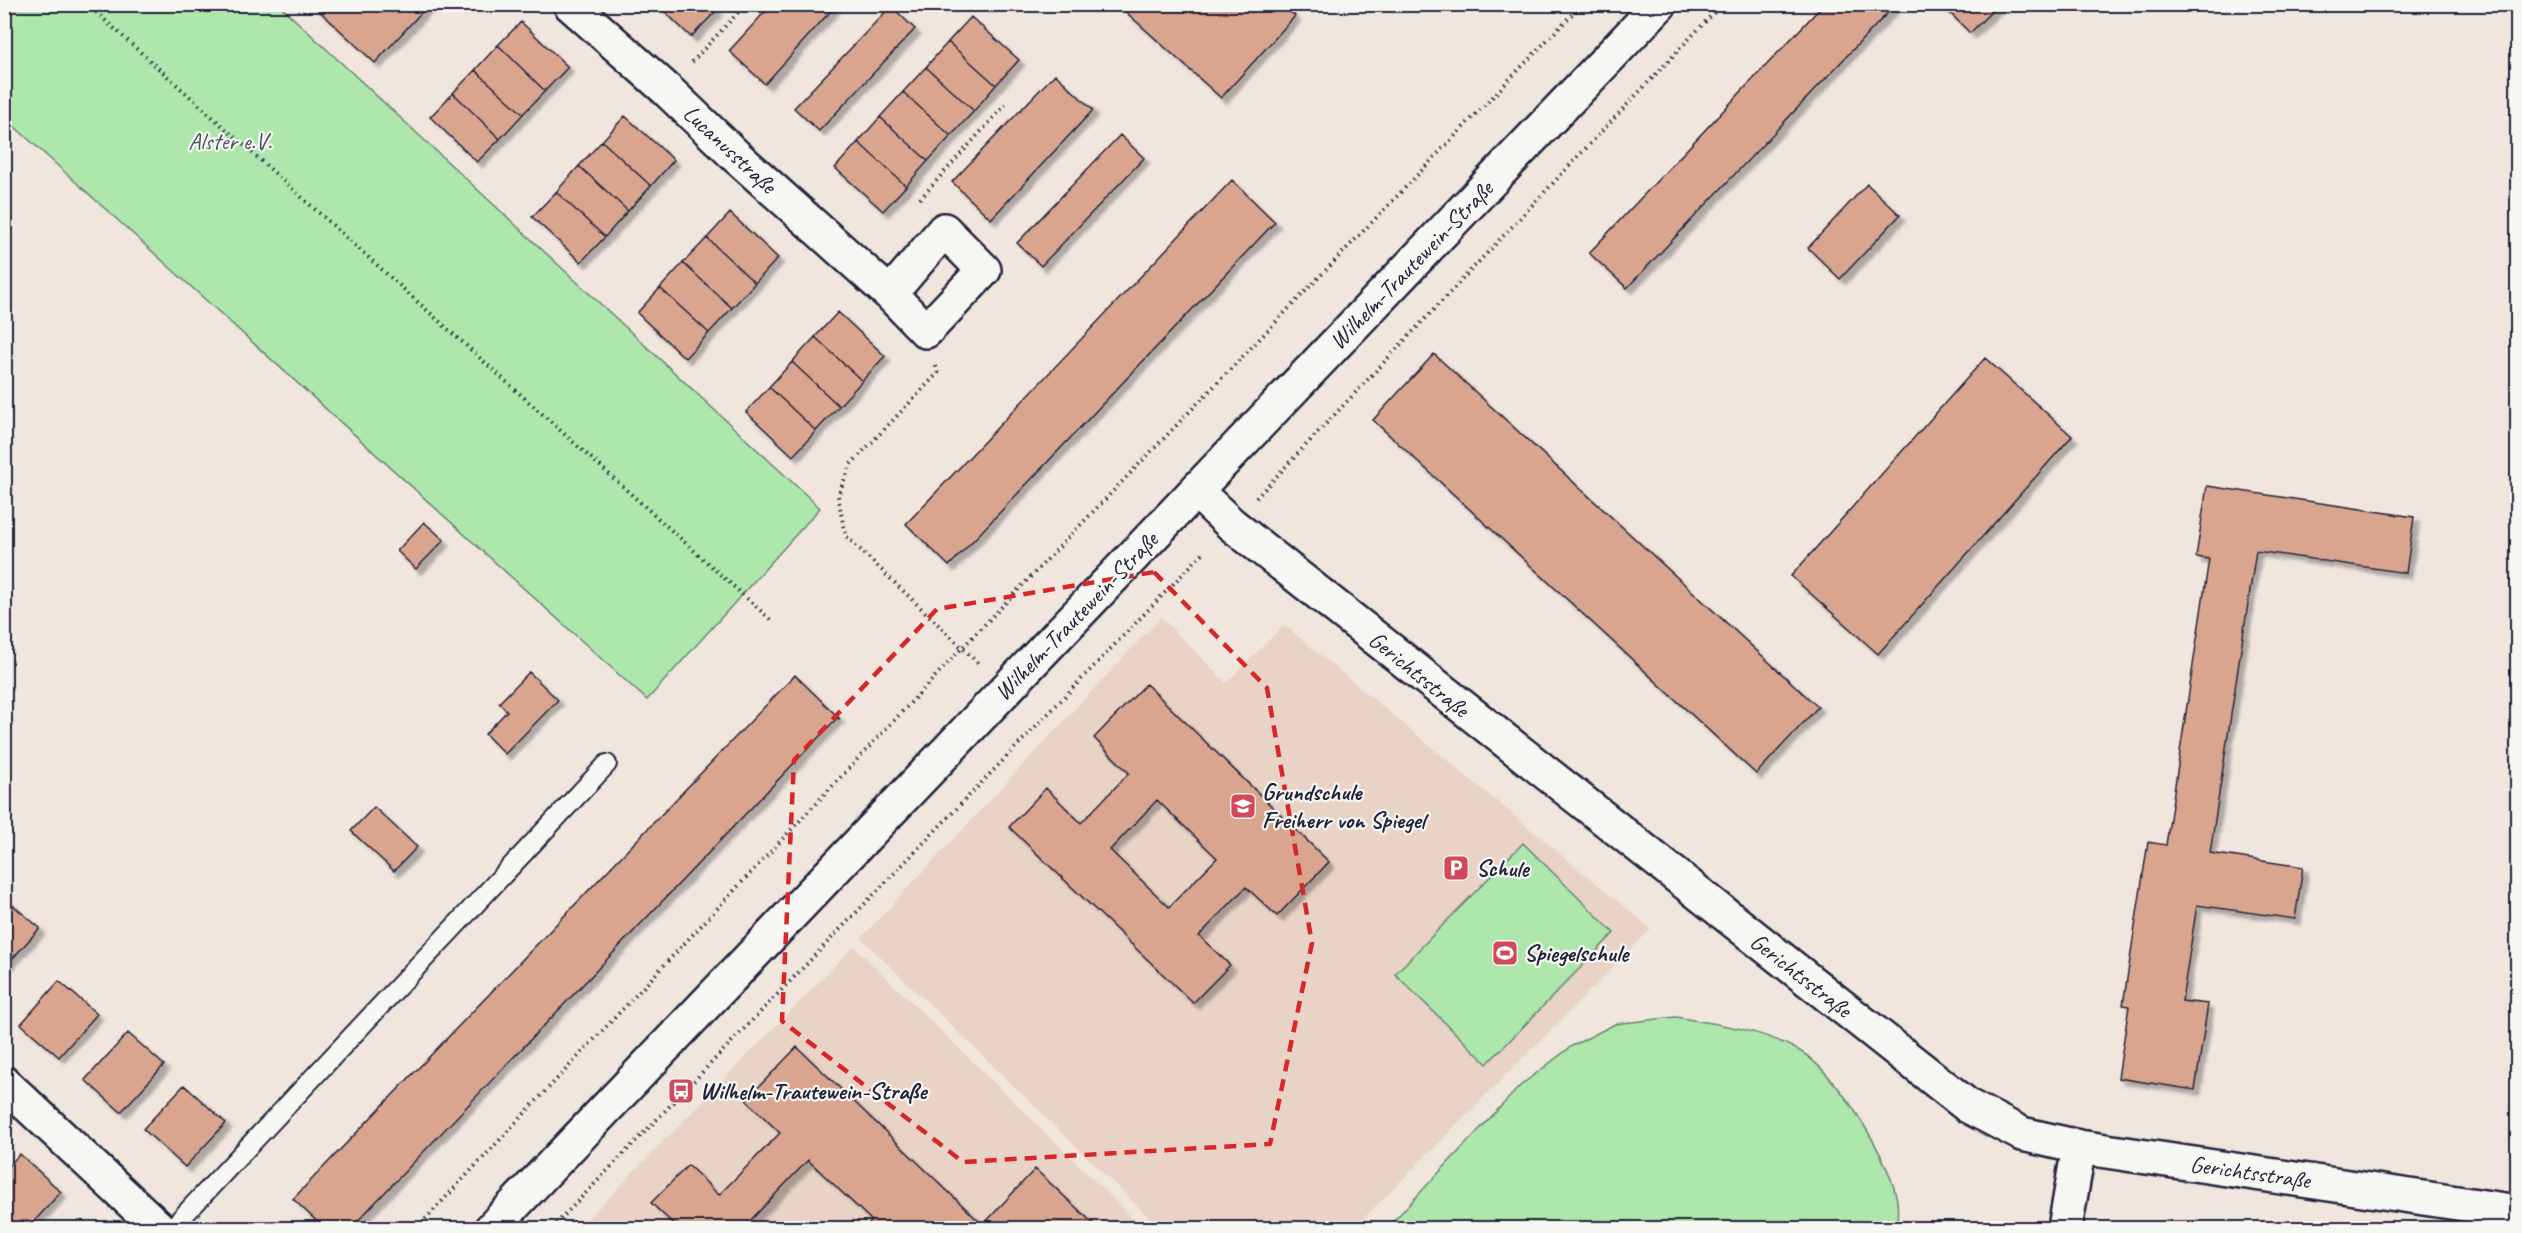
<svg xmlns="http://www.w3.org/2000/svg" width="2522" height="1233" font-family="Caveat,sans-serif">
	<defs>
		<filter id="shadow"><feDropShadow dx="5.5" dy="5.5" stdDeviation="1.5" flood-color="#0004"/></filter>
	</defs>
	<rect width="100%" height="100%" fill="#f0e6de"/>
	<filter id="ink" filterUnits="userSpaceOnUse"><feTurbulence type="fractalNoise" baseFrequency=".0167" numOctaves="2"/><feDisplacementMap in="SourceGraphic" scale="12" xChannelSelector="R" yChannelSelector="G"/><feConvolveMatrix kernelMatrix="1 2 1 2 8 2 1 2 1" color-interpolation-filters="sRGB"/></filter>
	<g filter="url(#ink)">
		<!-- built -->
		<path fill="#e9d2c6" d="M1161,617L1226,683L1284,625L1651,929L1354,1228H1160L861,938Z
			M854,946L1143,1228H579Z"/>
		<!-- green -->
		<path fill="#ade7ac" stroke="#688474" stroke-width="1.5" d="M4,5H279L820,508L647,700L5,118Z
			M1523,843L1614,933L1487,1064L1395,974Z
			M1675,1017C1718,1024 1759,1029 1798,1050C1835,1070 1888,1156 1896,1196C1899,1206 1897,1218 1897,1228H1387L1521,1085L1572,1046L1615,1024Z"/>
		<!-- building -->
		<path fill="#daa58f" stroke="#22223b" stroke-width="1.5" fill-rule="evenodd" filter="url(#shadow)" d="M312,4H429L375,63Z
			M657,4H711L717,10L691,37Z
			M772,4H837L765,84L729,51Z
			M1117,4H1282L1295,16L1221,98Z
			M1824,4H1896L1627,288L1589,253Z
			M1941,4H1999L1970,33Z
			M891,6L915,29L819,131L794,108Z
			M971,17L1019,60L996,85L948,42Z
			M521,22L568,67L545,91L498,45Z
			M948,42L996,85L974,111L926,67Z
			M498,45L545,91L523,114L475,70Z
			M926,67L974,111L951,136L903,92Z
			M475,70L523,114L500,139L453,93Z
			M1055,74L1093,110L991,219L952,182Z
			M903,92L951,136L928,161L880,117Z
			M453,93L500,139L477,162L430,117Z
			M625,116L674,160L651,186L602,141Z
			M880,117L928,161L906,186L858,142Z
			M1120,135L1144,158L1041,266L1017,243Z
			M602,141L651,186L628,211L579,166Z
			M858,142L906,186L883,211L835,168Z
			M579,166L628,211L605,237L556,192Z
			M1232,180L1275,222L949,566L906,524Z
			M1867,184L1900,215L1840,279L1808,248Z
			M556,192L605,237L581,262L532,217Z
			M730,213L778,258L755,283L707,238Z
			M707,238L755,283L732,308L683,263Z
			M683,263L732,308L709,333L660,288Z
			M660,288L709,333L685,358L637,313Z
			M838,312L885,356L862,381L815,337Z
			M815,337L862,381L839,406L792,362Z
			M1434,354L1818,707L1756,774L1373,420Z
			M1985,358L2072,436L1878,654L1791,576Z
			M792,362L839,406L816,431L769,387Z
			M769,387L816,431L793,456L746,412Z
			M2207,486L2414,517L2406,573L2256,551L2210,853L2303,867L2295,919L2197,905L2182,1001L2208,1004L2195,1090L2118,1078L2129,1006L2123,1005L2148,842L2166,845L2209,559L2196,557Z
			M424,522L444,540L416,569L397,551Z
			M529,672L558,700L505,754L485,734L507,711L499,703Z
			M795,675L840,719L837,718L351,1228H324L293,1199Z
			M1146,684L1329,862L1277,916L1246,887L1199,936L1230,965L1193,1003L1009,827L1046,788L1081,823L1129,773L1094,738ZM1157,800L1217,858L1169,907L1110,850Z
			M374,807L417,847L394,871L351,831Z
			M4,898L40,928L4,968Z
			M59,981L97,1014L59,1057L21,1024Z
			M128,1033L164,1065L121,1112L85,1080Z
			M797,1047L983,1225L1035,1169L1098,1228H864L872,1221L808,1160L748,1223L754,1228H678L651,1203L688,1165L719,1195L780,1133L746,1100Z
			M184,1085L226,1123L185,1167L143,1129Z
			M20,1154L61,1192L28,1228H4V1170Z"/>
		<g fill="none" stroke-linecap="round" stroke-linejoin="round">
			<defs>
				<path id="service" d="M172,1228L607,764"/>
				<path id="minor" d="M570,4L667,90L737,157L890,294L926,331L984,270L944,230L890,294
					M1196,491L1231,524L1968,1106L2022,1134L2079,1147L2518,1212
					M4,1083L159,1228
					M492,1228L1660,4
					M2065,1228L2079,1147"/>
			</defs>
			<!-- service casing -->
			<use href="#service" stroke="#22223b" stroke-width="22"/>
			<!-- minor casing -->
			<use href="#minor" stroke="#22223b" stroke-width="38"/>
			<!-- path -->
			<path stroke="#22223b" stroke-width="4" stroke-dasharray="1.5 4.5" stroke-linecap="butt" d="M87,4L772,621
				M692,62L746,4
				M920,199L1006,104
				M936,366L938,373L850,465L838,496L845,535L978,663
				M1256,498L1722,4
				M417,1228L962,648L1582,4
				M552,1228L1205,551
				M2295,1228L2297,1217"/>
			<!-- service -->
			<use href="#service" stroke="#f6f6f2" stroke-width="18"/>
			<!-- minor -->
			<use href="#minor" stroke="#f6f6f2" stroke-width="33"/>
		</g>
	</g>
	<!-- marked area -->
	<path fill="none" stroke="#d62828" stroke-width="4.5" stroke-dasharray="12 8" stroke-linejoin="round" d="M1154,572L1267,688L1312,943L1270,1144L963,1162L782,1021L794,760L937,609Z"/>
	<!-- icons -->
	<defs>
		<symbol id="school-square" viewBox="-11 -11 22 22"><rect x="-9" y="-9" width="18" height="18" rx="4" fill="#d1495b" stroke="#f6f6f2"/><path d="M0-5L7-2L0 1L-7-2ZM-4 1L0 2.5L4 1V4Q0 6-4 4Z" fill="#fff"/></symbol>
		<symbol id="parking-square" viewBox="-11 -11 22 22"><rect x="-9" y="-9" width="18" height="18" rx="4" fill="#d1495b" stroke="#f6f6f2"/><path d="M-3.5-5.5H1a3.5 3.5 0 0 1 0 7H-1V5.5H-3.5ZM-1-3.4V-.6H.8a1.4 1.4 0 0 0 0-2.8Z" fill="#fff"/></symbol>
		<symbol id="stadium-square" viewBox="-11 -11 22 22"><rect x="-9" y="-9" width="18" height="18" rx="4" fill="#d1495b" stroke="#f6f6f2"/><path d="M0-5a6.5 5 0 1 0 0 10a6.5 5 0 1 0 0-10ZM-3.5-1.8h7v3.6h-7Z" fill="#fff"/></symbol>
		<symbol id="bus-square" viewBox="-11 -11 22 22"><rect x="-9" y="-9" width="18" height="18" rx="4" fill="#d1495b" stroke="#f6f6f2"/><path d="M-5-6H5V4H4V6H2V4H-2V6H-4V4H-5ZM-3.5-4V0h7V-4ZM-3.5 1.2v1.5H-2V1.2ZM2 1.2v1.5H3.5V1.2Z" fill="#fff"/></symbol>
	</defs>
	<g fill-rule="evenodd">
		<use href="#school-square" x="1228" y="791" width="30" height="30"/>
		<use href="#parking-square" x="1441" y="853" width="30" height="30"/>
		<use href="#stadium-square" x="1490" y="938" width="30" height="30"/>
		<use href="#bus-square" x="666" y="1076" width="30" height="30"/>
	</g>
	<g text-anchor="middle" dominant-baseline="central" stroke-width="4.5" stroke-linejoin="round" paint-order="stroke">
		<!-- park labels -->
		<g font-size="24" fill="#455357" stroke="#f6f6f2">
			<text x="230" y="141">Alster e.V.</text>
		</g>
		<!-- street labels -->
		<g font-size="24" fill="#22223b" stroke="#f6f6f2">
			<text transform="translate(730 149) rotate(43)">Lucanusstraße</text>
			<text transform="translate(1411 265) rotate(-46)">Wilhelm-Trautewein-Straße</text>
			<text transform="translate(1076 616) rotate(-46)">Wilhelm-Trautewein-Straße</text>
			<text transform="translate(1419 674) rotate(39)">Gerichtsstraße</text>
			<text transform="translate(1801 975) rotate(38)">Gerichtsstraße</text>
			<text transform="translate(2250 1172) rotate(8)">Gerichtsstraße</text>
		</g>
		<!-- poi labels -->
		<g font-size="24" font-weight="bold" fill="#22223b" stroke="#f6f6f2" text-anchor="start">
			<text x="1262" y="792">Grundschule<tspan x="1262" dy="28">Freiherr von Spiegel</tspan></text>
			<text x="1476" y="868">Schule</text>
			<text x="1524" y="953">Spiegelschule</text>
			<text x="700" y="1091">Wilhelm-Trautewein-Straße</text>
		</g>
	</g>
	<!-- margin -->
	<rect width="2522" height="1233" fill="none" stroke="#f6f6f2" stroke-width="24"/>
	<rect x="12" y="12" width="2498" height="1209" fill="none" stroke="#22223b" stroke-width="2" filter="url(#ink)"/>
</svg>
